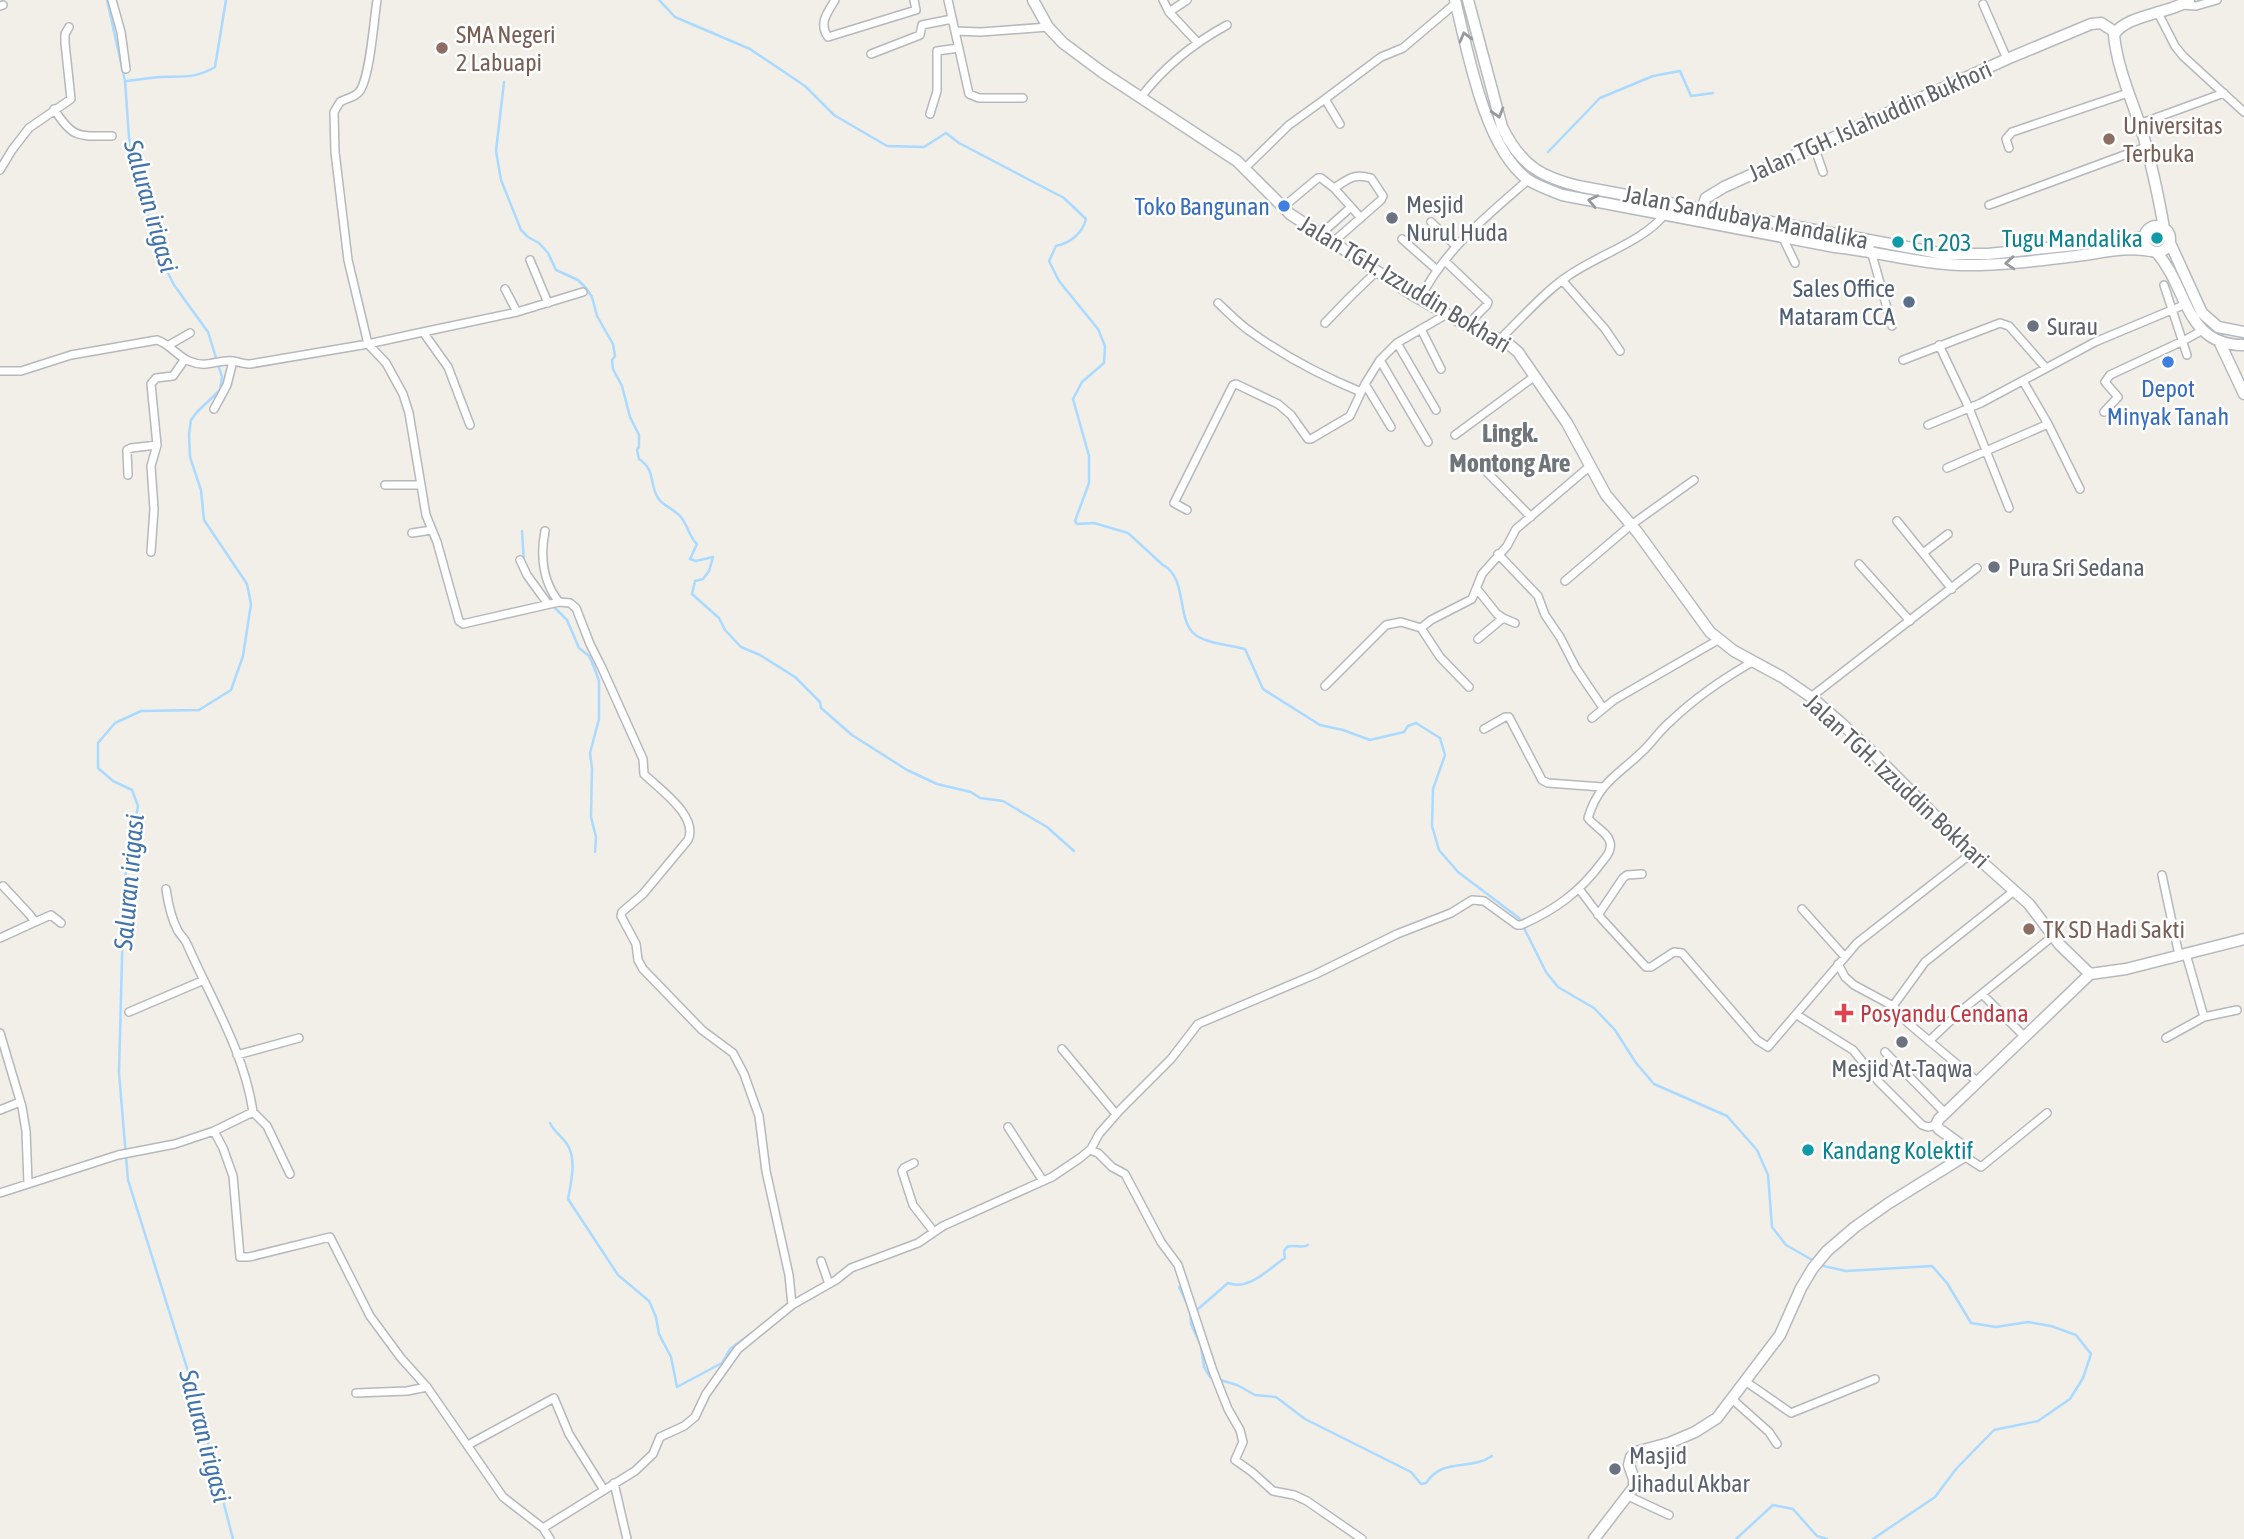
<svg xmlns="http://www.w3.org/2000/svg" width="2244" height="1539" font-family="'Asap Condensed',sans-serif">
	<rect width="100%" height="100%" fill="#f1efe8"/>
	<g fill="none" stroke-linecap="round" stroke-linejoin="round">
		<!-- stream -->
		<path stroke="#aadaff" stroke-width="2.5" d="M107,0L125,81L130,151L159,255L174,285L208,332L222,377L220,390L197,412L191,420L189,434L190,457L201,490L204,520L247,584L251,604L243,656L231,690L199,710L141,711L115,723L98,743V768L113,781L132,790L138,806L124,883L119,1073L128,1180L197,1400L233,1539
			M659,0L675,17L750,49L805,86L834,115L887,146L924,147L946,133L959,143L1064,198L1086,219C1082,234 1070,243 1056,246L1049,261L1059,281L1098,329L1105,346L1104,363L1082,382L1073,399L1089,456V483L1075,521L1077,524L1094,523L1128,533L1163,565C1189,579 1175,622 1197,636C1212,645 1228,644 1245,649L1263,689L1320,725L1343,730L1370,740L1404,732L1408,726L1416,723L1440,738L1445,755L1433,789L1432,826L1439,850L1458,872L1519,918L1546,972L1558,987L1594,1008L1615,1030L1636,1063L1654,1084L1727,1116L1757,1150L1768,1175L1772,1227L1786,1245L1814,1261
			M125,81C137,80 148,78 160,77C182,76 195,79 215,67L226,0
			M504,82L496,151L501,180L521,230L528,237L539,243L548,253L556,270L578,280L586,288L592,297L597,316L613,344L615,356L612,360L613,369L622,386L630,417L639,435V447L637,450L639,459C656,470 649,484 658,498C663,506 674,509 680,516C688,525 689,537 697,544L690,559L696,561L713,557L709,571L703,579L695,581L692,594L719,618L725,630L741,647L760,655L795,677L820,702L821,708L852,735L907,770L937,784L971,792L980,798L1003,801L1047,827L1074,851
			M1548,152L1600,98L1653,76L1680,71L1691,96L1713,93
			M522,531L524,563
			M552,605L567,620L579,648L589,656L594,667L599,681V719L590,753L592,768L591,817L596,837L595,852
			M550,1123C554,1132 562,1136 567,1144C577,1159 571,1183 568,1199L618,1275L649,1301L656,1317L659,1334L671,1357L677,1387L722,1363L730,1349L753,1332
			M1819,1265L1846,1271L1932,1266L1947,1283L1971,1323L1996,1327L2028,1322L2051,1326L2076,1335L2091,1354L2083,1378L2070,1399L2038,1421L1994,1430L1956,1469L1935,1497L1873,1539
			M1179,1287L1190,1310L1191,1324L1201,1346L1204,1367L1210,1377L1237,1385L1255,1395L1276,1397L1305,1419L1411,1472L1421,1484L1426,1483C1443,1457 1470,1471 1492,1456
			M1197,1310L1228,1283C1250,1291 1269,1268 1285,1258L1284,1251L1287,1247C1294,1244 1302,1249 1308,1245
			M1736,1539L1773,1505L1793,1509L1817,1536L1827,1539"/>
		<defs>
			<path id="street" d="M112,0L121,32L126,69
				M377,0C374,19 370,79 359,92C354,98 346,98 340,102L334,112L335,152L348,260L368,344L386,363L403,394L409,413L426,515L437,542L459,621L463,624L467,623L559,602L570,603L576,608L590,644L602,668L643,759L644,774C659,789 699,816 688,840L643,894L622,912L621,916L636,944L638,960L643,969L702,1030L733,1053L744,1074L759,1116L766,1171L789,1275L792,1305
				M835,0C828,12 818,23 828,37L916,10L914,0
				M948,0L969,94L979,98H1023
				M1163,0L1169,12L1198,43
				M1983,4L2007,59
				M2182,5L2196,6L2217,0
				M0,6L3,5
				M2157,11L2175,46L2183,56L2244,112
				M1169,12L1187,0
				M956,31L981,32L1048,27
				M871,54L920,35L922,25L952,19
				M1141,97C1164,67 1194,43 1227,25
				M1325,99L1381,57L1403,48L1456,3
				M54,109C73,139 78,136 112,136
				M930,114L937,91V51L959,48
				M2139,124L2224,93
				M1814,146L1823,172
				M2009,148L2006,139L2012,132L2128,93
				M1245,168L1289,125L1325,99L1340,124
				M0,170L12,150L29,128L71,99L65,43V34L69,27
				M1989,205L2146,147
				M1282,208L1318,178H1321L1334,188L1361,218
				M1431,222L1456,246
				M1321,234L1351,207
				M1782,236L1795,263
				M1402,239L1437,270
				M1868,240L1892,326
				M1332,243L1381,200L1383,196L1371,178C1353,173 1349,179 1334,188
				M530,260L548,303
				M1445,261L1488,302L1487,305L1467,325
				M1562,280L1605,329L1620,351
				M2164,285L2187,355
				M505,289L517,312
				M1420,299C1444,250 1488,215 1528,180
				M1218,303C1229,313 1239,324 1251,332C1284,356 1322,376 1361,392
				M1325,323L1351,296L1376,272
				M1421,329L1441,369
				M423,332L517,312L583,292
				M1500,339C1522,318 1543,293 1568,276C1596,256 1644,241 1664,215
				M1397,343L1436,410
				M169,345L190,333
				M1939,345L1969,408L2009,508
				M1380,360L1428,442
				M1903,360L2000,323L2009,326L2046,368
				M0,371H21L71,355L157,340C170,344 177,356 189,361C208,369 217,359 233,361C239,362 244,364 250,364L368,344L423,332L448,367L470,425
				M2023,381L2048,424L2080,489
				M1365,384L1391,427
				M214,409L227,385L233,361
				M2104,412L2118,397L2105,382L2110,375L2183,341L2201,331
				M1928,425L1981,403L2095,342L2186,304
				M1455,435L1535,376
				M1479,464L1531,517
				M1947,468L2048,424
				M128,475L127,450L131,448L157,445
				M385,485H420
				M1187,510L1174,503L1233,385L1236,384L1278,404L1291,415L1308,439H1311L1350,416L1365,384L1380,360L1397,343L1447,314
				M1897,521L1952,589
				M545,531C540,556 543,582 559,602
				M412,533L432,530
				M151,552L154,509L151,466L157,445L151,384L156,378L173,376L185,359
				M1923,553L1948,534
				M1498,554L1538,596L1545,615L1560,637L1576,668L1603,708
				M520,560L527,575L548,604
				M1859,564L1910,621
				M1565,581L1631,525L1694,480
				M1477,589L1497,614L1503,618L1478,639
				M1503,618L1515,623
				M1421,628L1440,657L1469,687
				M1325,686L1386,625L1401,622L1421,628L1431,620L1472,599L1482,574L1507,546L1516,529L1590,466
				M1811,697L1977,568
				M1592,718L1614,700L1718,640
				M1484,729L1505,717H1509L1542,780L1548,783L1602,787
				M2162,875L2179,955
				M1580,890L1601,918L1646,967H1651L1674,952L1682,953L1757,1040L1768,1047L1857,943L1972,853
				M1802,909L1845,957
				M1598,915L1623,878L1627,875L1642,874
				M35,922L51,915L61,923
				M0,938L35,922L30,915L3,886
				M2186,954L2204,1017L2237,1010
				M1838,964L1845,977L1854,985L1893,1006L1908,1023L1978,1082
				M1983,995L2024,1036
				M1893,1006L1925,962L2014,891
				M129,1012L204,980
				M1797,1015L1853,1050L1879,1082L1922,1125L1928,1127L1936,1125
				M0,1033L22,1107L26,1131L28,1183
				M2166,1038L2204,1017
				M1929,1041L1962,1010L2053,936
				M1062,1049L1116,1114
				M1885,1052L1945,1113
				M237,1055L299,1038
				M0,1110L20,1102
				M253,1112L267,1126L290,1174
				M1008,1127L1043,1181
				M214,1131L223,1148L233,1176L240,1257H249L330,1237L370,1316L401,1358L427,1387L503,1497L543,1528L550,1539
				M1090,1150L1098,1153L1112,1167L1125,1174L1161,1242L1178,1265L1213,1371L1228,1409L1240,1430L1243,1442L1235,1460L1252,1472L1273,1491L1294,1495L1307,1501L1362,1539
				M1964,1156L1981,1167L2047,1113
				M914,1163L904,1168L902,1171L913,1205L934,1232
				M0,1193L118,1155L175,1144L214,1131L253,1112C244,1051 211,999 187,944C185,939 181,936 178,931C171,918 168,903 166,889
				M821,1261L829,1284
				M1745,1381L1791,1413L1875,1379
				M356,1393L407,1391L427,1387
				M1732,1399L1769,1432L1777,1444
				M468,1445L554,1398L569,1434L604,1490
				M614,1483L627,1539
				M1628,1496L1669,1515
				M543,1528L635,1471L653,1454L660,1437L684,1426L695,1417L706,1394L738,1349L792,1305L836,1280L851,1268L918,1243L943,1226L1052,1177L1080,1158L1091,1149L1099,1134L1120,1110L1171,1059L1198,1024L1316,974L1397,934L1451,913L1472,900L1484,901L1517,925H1521C1555,910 1580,892 1602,862C1607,856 1612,850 1610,842C1608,833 1594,826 1588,818C1599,781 1620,774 1645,749C1654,740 1661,729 1671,721C1696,697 1724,678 1754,661"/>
			<path id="secondary" d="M1033,0L1048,27L1063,43L1102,72L1237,161L1290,214L1413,295L1477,331L1505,341L1518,352L1567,423L1606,495L1638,533L1710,632L1734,651L1782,677L1811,697L1841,723L1870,750L1972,853L2029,904L2060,945L2090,974L2126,969L2244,939
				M1455,0C1468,52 1484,146 1527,179C1537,186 1550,190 1562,195L1835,247C1881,252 1927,266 1974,265C2008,265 2042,260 2076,256C2101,253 2126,246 2151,251
				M1468,0L1502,127C1521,166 1542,178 1583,187L1944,254H1988L2132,239L2145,236
				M1702,209L1706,198L1724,187L2007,59L2091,24L2101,23L2115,32
				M2144 239a13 13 0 1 1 26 0a13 13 0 1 1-26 0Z
				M2164,228C2158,194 2151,161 2141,128C2131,98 2117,67 2114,35C2124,15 2173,13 2189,0
				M2170,243L2202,313L2218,327L2244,332
				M2157,253C2188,288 2185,346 2244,345
				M2220,343L2244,394
				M1594,1539L1634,1487V1479L1629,1465L1631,1457L1636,1452L1669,1443L1695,1432L1717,1418L1780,1335L1801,1288L1813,1268L1827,1251L1855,1227L1889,1203L1963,1157L1965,1148L1939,1129L1936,1125L1939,1119L2090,974"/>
		</defs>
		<!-- street casing -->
		<use href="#street" stroke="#b5b8bc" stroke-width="10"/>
		<!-- secondary casing -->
		<use href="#secondary" stroke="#b6babf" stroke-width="13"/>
		<!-- street -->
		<use href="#street" stroke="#fff" stroke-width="7"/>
		<!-- secondary -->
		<use href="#secondary" stroke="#fff" stroke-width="10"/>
	</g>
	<!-- one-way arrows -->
	<defs><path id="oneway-chevron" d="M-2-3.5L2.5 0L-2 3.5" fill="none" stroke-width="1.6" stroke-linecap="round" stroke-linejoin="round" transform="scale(1.75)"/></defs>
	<g stroke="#979a9d">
		<use href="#oneway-chevron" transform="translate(1465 37) rotate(-105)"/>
		<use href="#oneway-chevron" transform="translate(1498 113) rotate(74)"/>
		<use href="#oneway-chevron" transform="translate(1593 201) rotate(-168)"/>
		<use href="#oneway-chevron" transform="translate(2010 263) rotate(176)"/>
	</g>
	<!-- markers -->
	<g fill="#8d6e63" stroke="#fff" stroke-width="2.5">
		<circle cx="442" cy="48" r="7"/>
		<circle cx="2109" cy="139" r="7"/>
		<circle cx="2029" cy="929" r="7"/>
	</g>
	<g fill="#3f7fe0" stroke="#fff" stroke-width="2.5">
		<circle cx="1284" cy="206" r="7"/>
		<circle cx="2168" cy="362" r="7"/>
	</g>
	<g fill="#6b7280" stroke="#fff" stroke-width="2.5">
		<circle cx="1392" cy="218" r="7"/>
		<circle cx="2033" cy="326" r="7"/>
		<circle cx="1994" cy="567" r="7"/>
		<circle cx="1902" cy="1042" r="7"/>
		<circle cx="1615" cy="1469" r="7"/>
	</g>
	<g fill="#0f9aa8" stroke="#fff" stroke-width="2.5">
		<circle cx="2157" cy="238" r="7"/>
		<circle cx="1898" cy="242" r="7"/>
		<circle cx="1808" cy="1150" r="7"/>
	</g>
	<circle fill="#5c6f8a" stroke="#fff" stroke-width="2.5" cx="1909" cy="302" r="7"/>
	<path fill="#e0444e" stroke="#fff" stroke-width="2.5" d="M1840.5 1002.5h7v7h7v7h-7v7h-7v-7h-7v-7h7z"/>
	<g text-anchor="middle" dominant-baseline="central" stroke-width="5" stroke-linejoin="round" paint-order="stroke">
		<!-- education labels -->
		<g font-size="24" fill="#785e54" stroke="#fff" text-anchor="start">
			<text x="456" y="34">SMA Negeri<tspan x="456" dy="28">2 Labuapi</tspan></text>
			<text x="2123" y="125">Universitas<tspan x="2123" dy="28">Terbuka</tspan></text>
			<text x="2043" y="929">TK SD Hadi Sakti</text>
		</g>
		<!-- street labels -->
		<g font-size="24" fill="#5f6368" stroke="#fff">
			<text transform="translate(1870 121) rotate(-24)">Jalan TGH. Islahuddin Bukhori</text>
			<text transform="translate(1746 217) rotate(11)">Jalan Sandubaya Mandalika</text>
			<text transform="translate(1405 284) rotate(31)">Jalan TGH. Izzuddin Bokhari</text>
			<text transform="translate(1897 781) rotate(43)">Jalan TGH. Izzuddin Bokhari</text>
		</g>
		<!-- worship labels -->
		<g font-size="24" fill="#5b616d" stroke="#fff" text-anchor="start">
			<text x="1406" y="204">Mesjid<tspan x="1406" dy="28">Nurul Huda</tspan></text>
			<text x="2047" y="326">Surau</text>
			<text x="2008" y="567">Pura Sri Sedana</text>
			<text x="1902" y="1068" text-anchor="middle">Mesjid At-Taqwa</text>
			<text x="1629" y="1455">Masjid<tspan x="1629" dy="28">Jihadul Akbar</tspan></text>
		</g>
		<!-- shop labels -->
		<g font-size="24" fill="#366cbe" stroke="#fff" text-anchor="end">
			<text x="1270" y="206">Toko Bangunan</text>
			<text x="2168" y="388" text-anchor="middle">Depot<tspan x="2168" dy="28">Minyak Tanah</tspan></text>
		</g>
		<!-- culture labels -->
		<g font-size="24" fill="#0d838f" stroke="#fff" text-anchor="start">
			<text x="2143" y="238" text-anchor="end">Tugu Mandalika</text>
			<text x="1912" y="242">Cn 203</text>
			<text x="1822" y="1150">Kandang Kolektif</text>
		</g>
		<!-- service labels -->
		<g font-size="24" fill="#4e5e75" stroke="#fff" text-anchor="end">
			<text x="1895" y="288">Sales Office<tspan x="1895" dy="28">Mataram CCA</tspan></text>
		</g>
		<!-- health labels -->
		<g font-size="24" fill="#be3a42" stroke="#fff" text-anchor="start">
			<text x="1860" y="1013">Posyandu Cendana</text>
		</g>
		<!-- water labels -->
		<g font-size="26" font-style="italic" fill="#4174aa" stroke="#fff">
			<text transform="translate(151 206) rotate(74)">Saluran irigasi</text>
			<text transform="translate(129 882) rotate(-85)">Saluran irigasi</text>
			<text transform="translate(205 1436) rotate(75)">Saluran irigasi</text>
		</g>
		<!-- neighbourhood labels -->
		<g font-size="26" font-weight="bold" fill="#70757a" stroke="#fff">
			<text x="1510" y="433">Lingk.<tspan x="1510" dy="30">Montong Are</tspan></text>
		</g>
	</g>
</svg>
